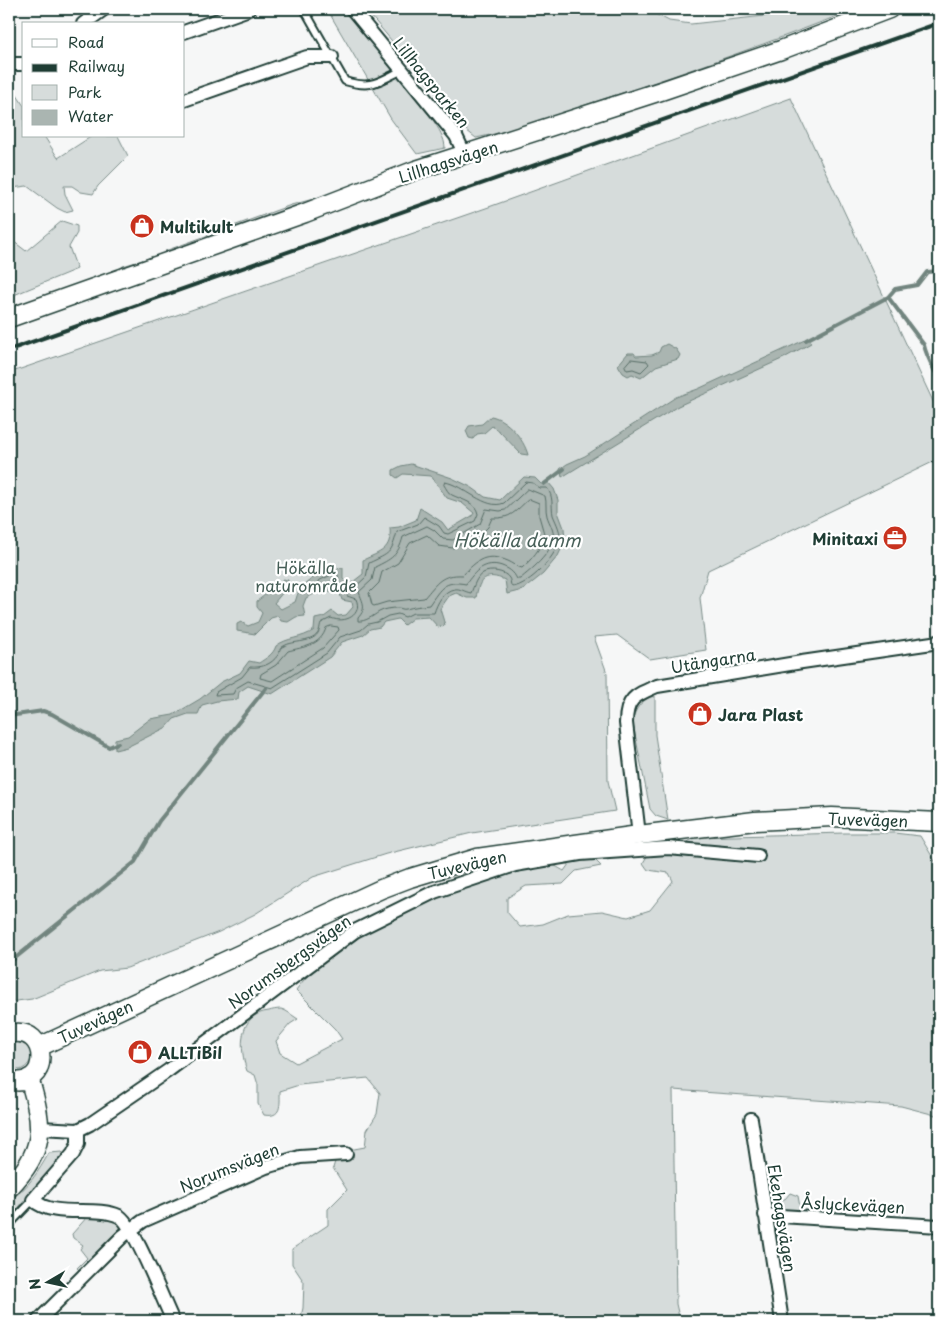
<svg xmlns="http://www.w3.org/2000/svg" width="948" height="1330" font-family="'Playpen Sans',sans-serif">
	<rect width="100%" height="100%" fill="#f6f7f7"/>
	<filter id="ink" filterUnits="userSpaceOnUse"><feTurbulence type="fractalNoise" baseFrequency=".02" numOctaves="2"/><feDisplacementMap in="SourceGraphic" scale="10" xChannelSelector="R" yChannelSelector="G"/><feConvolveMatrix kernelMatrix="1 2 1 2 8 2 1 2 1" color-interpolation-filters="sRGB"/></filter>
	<g filter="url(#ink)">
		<!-- green -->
		<path fill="#d6dcdb" stroke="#7a8c88" d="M327,9H343L433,120C438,128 445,138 445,148L417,154L391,119Z
			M365,9H646L669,21L691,24L783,14L784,9H855C774,41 693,70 610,97C565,111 522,129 476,138L443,112L452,105L439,97Z
			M9,83L24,106V136H44L58,158L92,136H118L128,156L98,186L93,194L81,192L72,186H64L65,194L73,210L65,212L57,208L27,186L12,188L9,191Z
			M791,98L939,414V459L708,570L700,598L706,650L650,659L617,635L594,637L607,673L608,781L615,811L472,833L386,854L313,877L255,914L219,932L127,968L100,971L32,999L9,1002V373L486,208Z
			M332,194L119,271L118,270L123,266L165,253V251L291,205Z
			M62,221L77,226V233L69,247L77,269L9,297V238L26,251Z
			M655,696V735L668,820L656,816L650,809L633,724C632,712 642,698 655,696Z
			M845,833H894L920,836L939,868V1116L901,1106L673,1090L676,1304L680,1321H300L303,1308L304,1282L292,1264V1249L328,1225V1209L347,1190L333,1168L338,1152L365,1147L367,1130L377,1114L380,1093L368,1078L299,1085L280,1091C280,1105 282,1118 264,1115L258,1104V1085L255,1075L247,1071C239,1048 238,1014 269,1011C272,1010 277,1009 281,1009C286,1010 293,1016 298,1019L290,1024L276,1041L280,1053L296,1063L342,1039L335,1029L296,990C308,973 324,961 341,949C393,913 452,887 513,873C525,870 539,864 551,865C555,865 560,869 564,871L572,860L593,858L601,866L576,871L563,884L526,886L507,898V912L520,927L543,924L568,914L602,911L628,917L650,910L673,881L669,873L648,870L643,863L647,856L671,852L696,837Z
			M15,1042L25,1044C35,1054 32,1065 20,1070L9,1067V1045Z
			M62,1152L64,1154L9,1219V1200C28,1189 38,1172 49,1153Z
			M790,1193L798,1196L800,1207L799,1212L781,1210L774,1207L771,1199H785Z
			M88,1216L116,1221L120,1224V1228L80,1271L77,1268L87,1258L80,1249L83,1245L73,1238L72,1234Z"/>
		<!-- water -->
		<path fill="#aab5b1" stroke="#72857f" d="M809,338L811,343L784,358L678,406L562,477L560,469L567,464L585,456L676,397L698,389Z
			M667,344L676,349L680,355L678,359L656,366L641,378L632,374L628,376L623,373L618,365L628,353H634L636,356L652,355L659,352L661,347Z
			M491,416C507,419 524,439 528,455L521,454L500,432L492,426L484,433L477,434L473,439L469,438L466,431L469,426L482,424Z
			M411,464L452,478L471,487L485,497L500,500L524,477L535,478L541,484L548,482L554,489L558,500V512L564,528L565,541L558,556L543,574L523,590L507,594L505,580C486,572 479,578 476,598H467L456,593L449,596L440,609L445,625L438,627L429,617L413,618L404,625L398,619L384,622L380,627L370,629L363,635L342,642L330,657L272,694L248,686L239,692L238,699L217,701L202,705L198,714H188L174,719L167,727L127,747L115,750V739L128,736L150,719L173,715L200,699L221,682L240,673L249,661L259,663C266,658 273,655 276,646C287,637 302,639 314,630L315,619L324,617L332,611L338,616L346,615L353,607L352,602L342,600L339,591L330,592L322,590L306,598L303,606L305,616L296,617L288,622L281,621L278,616L271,618L255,634L237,631V624L241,622L248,626L258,622L262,613L257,607V601C266,594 276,588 283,579L288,580L287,586L284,591L274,603L281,609L295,602C297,597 298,590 302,587C313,576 328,569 343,568V579L349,585L363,574V560C380,552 392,550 390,528L399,527L416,520L420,508L442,522L448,530L472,516L474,513L462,503L447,498L431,476L403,474L397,478L393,475V470L401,466Z"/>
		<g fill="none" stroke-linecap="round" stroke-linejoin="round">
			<!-- shore -->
			<path stroke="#576d66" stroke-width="1" d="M631,359L647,361L649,364L641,372L633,369L627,370L625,366Z
				M445,482C464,485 486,511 504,503L526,482L533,483L540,488H547C554,497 551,505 553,515C556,523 562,532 559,541C555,558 530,584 513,587L511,586C511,585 510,579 509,578C505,571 490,569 483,573C476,577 474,586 471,593C465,592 460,588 455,589C443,590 437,604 434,613H413L405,617L398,614L388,616L377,622L368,624L361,630L340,637L327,653L272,688L248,681L236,688L233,694L215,695L216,692L242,677L250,667C261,668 271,665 278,655C280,651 279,648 284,646C293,640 314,644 319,631C320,628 320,625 321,623L331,618C345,624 363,615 356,599L347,596L345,591L353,589L366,577L369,563C390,553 391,554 397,532L418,524L424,517L439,526L444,533L448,534L475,521L478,514C476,502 462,500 452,495C448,493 446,488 444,485Z
				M528,489L545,496C547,503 545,509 547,516C549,523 555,531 553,539C550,555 532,569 520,579H517C513,571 509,569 502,566C485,560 474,572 466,584C444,580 441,588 429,605C421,606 413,607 406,609C403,610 401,608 398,608C392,608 384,609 379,612C373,616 365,622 358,621V618C367,608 363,603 359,592L372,580L375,567C391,559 398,556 403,537L427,526L434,530L443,539L453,540L480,524L486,509L500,511L505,510Z
				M529,499L539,503V516L545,537C540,549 532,559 522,568C517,567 513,563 508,561C486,552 477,560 463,575C441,574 437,583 424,598L387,602L374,606L372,605L369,593L379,583L382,572L398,563L410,543L427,535L439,546L453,548L483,532L488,527L492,518C512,519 515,511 529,499Z
				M334,574L338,575V586L331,587L319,584V581Z
				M331,626L338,627L339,630L323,648L272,681L260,678L261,674L276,665L288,651C303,647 321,646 326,628Z"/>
			<!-- stream -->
			<path stroke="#72857f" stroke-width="4" d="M888,297L924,345C926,356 934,369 939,380
				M806,340L888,297L895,289L917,285L927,272L939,271
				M544,484L564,469
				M9,716L43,711L52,714L109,747L118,743
				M9,963L135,862L159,821L266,688"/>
			<defs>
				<path id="lane" d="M304,9L345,81C372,89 377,82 401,71
					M10,1224L33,1200"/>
				<path id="street" d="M352,9L456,136L465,155
					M83,24L104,9
					M184,32L249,9
					M9,62L12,64H24
					M184,100L307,57H332
					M639,835L626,723C626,698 636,695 657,686L802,662L939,642
					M751,1119L782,1321
					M40,1128L78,1130L90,1124L169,1070L355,931L434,892L515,865L580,854L668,848L758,856
					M78,1130V1144L73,1154L33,1200C54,1219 94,1205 119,1216C133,1222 164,1303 173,1321
					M765,1215L939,1226
					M38,1321L123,1236L143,1221L266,1167L300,1157L346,1154"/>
				<path id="secondary" d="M9,318L305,213L416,170L664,90L781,50L889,9
					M9,1034C51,1023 51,1092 9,1080
					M39,1047L381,889L410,878L477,858L639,835L755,821L832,817L939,822
					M9,1188C46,1150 44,1127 29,1078"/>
			</defs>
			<!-- lane casing -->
			<use href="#lane" stroke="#1f3d34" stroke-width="10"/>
			<!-- street casing -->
			<use href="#street" stroke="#1f3d34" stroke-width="16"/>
			<!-- secondary casing -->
			<use href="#secondary" stroke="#1f3d34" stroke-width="21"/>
			<!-- lane -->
			<use href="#lane" stroke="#fff" stroke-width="6"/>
			<!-- street -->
			<use href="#street" stroke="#fff" stroke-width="12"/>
			<!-- secondary -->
			<use href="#secondary" stroke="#fff" stroke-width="18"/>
			<!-- rail -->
			<path stroke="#1f3d34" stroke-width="4" d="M9,350L939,23"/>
		</g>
	</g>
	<!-- icons -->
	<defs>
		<symbol id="shop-disc" viewBox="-11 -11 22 22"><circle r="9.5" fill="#c8321e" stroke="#fff"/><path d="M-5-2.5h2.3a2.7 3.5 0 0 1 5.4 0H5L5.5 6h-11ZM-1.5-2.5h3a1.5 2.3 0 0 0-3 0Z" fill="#fff"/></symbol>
		<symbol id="office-disc" viewBox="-11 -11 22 22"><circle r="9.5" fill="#c8321e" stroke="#fff"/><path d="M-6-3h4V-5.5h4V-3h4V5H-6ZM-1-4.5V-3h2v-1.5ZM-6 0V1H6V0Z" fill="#fff"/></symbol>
	</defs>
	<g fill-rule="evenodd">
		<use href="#shop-disc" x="128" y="212" width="28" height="28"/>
		<use href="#office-disc" x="881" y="524" width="28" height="28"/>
		<use href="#shop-disc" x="686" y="700" width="28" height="28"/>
		<use href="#shop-disc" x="126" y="1038" width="28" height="28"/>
	</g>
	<g text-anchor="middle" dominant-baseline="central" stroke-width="4.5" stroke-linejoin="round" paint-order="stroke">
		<!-- street labels -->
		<g font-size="16" fill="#1f3d34" stroke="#fff">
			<text transform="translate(432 82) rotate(51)">Lillhagsparken</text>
			<text transform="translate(448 161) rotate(-18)">Lillhagsvägen</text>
			<text transform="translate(713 660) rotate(-9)">Utängarna</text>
			<text transform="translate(868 819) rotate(2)">Tuvevägen</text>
			<text transform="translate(467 864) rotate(-13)">Tuvevägen</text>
			<text transform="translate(289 961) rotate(-36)">Norumsbergsvägen</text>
			<text transform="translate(95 1021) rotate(-25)">Tuvevägen</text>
			<text transform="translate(229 1167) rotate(-22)">Norumsvägen</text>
			<text transform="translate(853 1204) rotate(3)">Åslyckevägen</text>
			<text transform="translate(783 1218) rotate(81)">Ekehagsvägen</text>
		</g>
		<!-- poi labels -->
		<g font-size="16" font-weight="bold" fill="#1f3d34" stroke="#fff" text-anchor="start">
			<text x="160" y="226">Multikult</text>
			<text x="878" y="538" text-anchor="end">Minitaxi</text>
			<text x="718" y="714">Jara Plast</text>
			<text x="158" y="1052">ALLTiBil</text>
		</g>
		<!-- park labels -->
		<g font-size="16" fill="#445d55" stroke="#fff">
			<text x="306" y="567">Hökälla<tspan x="306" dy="18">naturområde</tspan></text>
		</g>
		<!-- water labels -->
		<g font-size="18" font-style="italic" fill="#49615a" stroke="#fff">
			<text x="517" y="539">Hökälla damm</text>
		</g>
	</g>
	<!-- margin -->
	<rect width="948" height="1330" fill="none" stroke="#fff" stroke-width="30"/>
	<rect x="15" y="15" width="918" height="1300" fill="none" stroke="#1f3d34" stroke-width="2" filter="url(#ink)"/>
	<!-- legend -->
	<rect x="22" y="22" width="162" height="115" fill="#ffffff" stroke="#a5b1ae"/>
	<rect x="32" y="39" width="25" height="8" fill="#ffffff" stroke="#a5b1ae"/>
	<text x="68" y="48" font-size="15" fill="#1f3d34">Road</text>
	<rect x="32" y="64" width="25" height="8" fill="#1f3d34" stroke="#a5b1ae"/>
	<text x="68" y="72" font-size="15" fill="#1f3d34">Railway</text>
	<rect x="32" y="85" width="25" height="15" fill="#d6dcdb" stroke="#a5b1ae"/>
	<text x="68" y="98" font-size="15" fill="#1f3d34">Park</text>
	<rect x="32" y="110" width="25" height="15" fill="#aab5b1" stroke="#a5b1ae"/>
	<text x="68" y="122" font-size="15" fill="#1f3d34">Water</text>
	<!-- north arrow -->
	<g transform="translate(48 1282) rotate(261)" stroke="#ffffff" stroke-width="4" paint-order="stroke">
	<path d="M0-4L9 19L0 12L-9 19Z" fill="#1f3d34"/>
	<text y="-8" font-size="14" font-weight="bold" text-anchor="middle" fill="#1f3d34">N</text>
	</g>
</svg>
